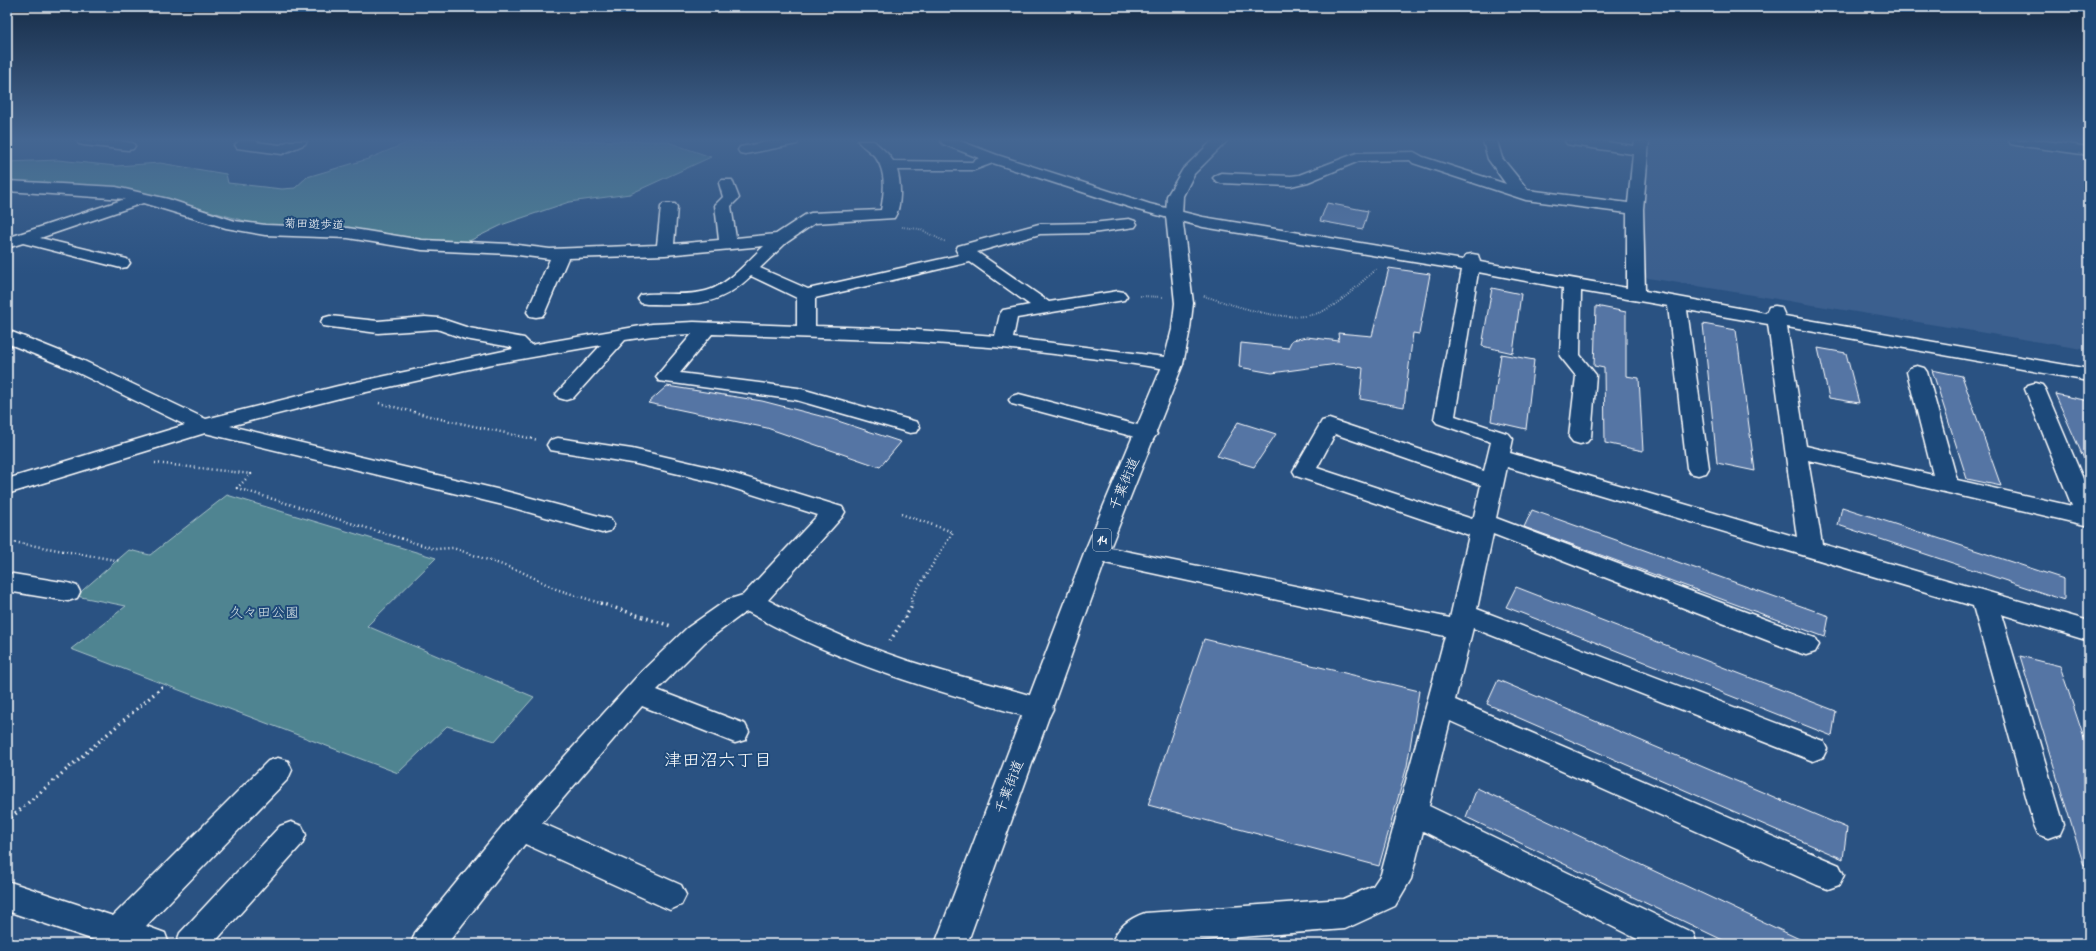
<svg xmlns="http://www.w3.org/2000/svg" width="2096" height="951" font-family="'Indie Flower','Klee One',sans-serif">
	<rect width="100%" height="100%" fill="#2a5282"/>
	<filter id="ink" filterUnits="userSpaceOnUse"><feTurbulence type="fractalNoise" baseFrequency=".025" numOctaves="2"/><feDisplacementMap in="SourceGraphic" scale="8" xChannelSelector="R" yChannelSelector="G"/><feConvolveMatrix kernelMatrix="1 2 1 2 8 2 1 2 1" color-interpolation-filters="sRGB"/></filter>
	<g filter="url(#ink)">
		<!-- built -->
		<path fill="#3b5f8e" d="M1646,141H1990L2089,154V350L1648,278L1640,272Z"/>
		<!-- green -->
		<path fill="#4f8491" stroke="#a7c2c8" d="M411,141H665L711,157L630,194L569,202L504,224L463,244L270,228L191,206L109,188L7,184V162L58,160L116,166L160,163L226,174L228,183L282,189L295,188L307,177L368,159Z
			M227,495L436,558L367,626L534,697L495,741L447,726L398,773L71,649L126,606L76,596L129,550L150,555Z"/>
		<!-- building -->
		<path fill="#5574a4" stroke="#fff" d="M1327,203L1368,211L1363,229L1320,221Z
			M1389,268L1430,274L1419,334L1413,333L1404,407L1360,399L1363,368L1337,364L1272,373L1239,367L1241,343L1288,348L1292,340L1307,337L1339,341L1338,333L1372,336Z
			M1492,288L1521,294L1513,353L1482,346Z
			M1596,306L1626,312V376L1639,378L1643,451L1605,443L1604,368L1594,366Z
			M1703,324L1736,330L1755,471L1717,463Z
			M1818,348L1846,353L1859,403L1829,398Z
			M1501,354L1534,360L1526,429L1491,421Z
			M1932,370L1962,376L2001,486L1967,479Z
			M667,386L762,401L832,419L901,442L880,467L767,428L648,403Z
			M2055,394L2089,401V470Z
			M1238,422L1276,434L1254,467L1217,456Z
			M1842,507L2064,579V600L1838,525Z
			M1532,510L1829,616L1825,637L1524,527Z
			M1516,587L1836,711L1832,736L1506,607Z
			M1204,639L1419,691L1407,766L1379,866L1148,805Z
			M2020,656L2060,666L2089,753V865L2084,866Z
			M1498,680L1847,828L1843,859L1487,704Z
			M1477,788L1810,944H1731L1466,817Z"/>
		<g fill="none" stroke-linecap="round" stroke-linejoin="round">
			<defs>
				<path id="minor" d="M77,141H120L133,143L135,146L133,149L128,150L84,145L79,144Z
					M239,141H257L256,142L280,145L289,141H307L305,144L282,154L237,148L235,145Z
					M771,141H799L797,144L792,145L745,154L740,153L738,150L740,147Z
					M858,141H874L887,153L893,161L972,162L979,158L943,144L941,141H960L997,155L1150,204L1203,217L1463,260L1466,255L1472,254L1478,255L1480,262L1627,288V213L1526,200L1413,163L1410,160L1359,161L1308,182L1291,186L1221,183L1216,181L1213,178L1216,175L1221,173L1291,176L1299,175L1357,153L1414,152L1423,157L1506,184L1488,159L1483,141H1497L1502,158L1528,190L1628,203L1633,154L1572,145L1567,144L1565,141H1600L1634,146L1635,141H1649L1643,209L1645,291L1766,313L1769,307L1775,306L1781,307L1785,316L2089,369V381L1787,327L1806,446L1933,475L1907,372L1910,368L1917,366L1924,368L1927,372L1957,480L2072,506L2025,389L2028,385L2035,383L2042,385L2045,389L2089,493V526L1808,460L1822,544L2089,621V641L2001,614L2064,825L2060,834L2049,838L2038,834L2034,825L1973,606L1507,467L1496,518L1815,638L1819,645L1815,652L1806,655L1797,652L1493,534L1477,609L1823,741L1827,749L1823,757L1813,761L1473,628L1455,700L1839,865L1844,875L1839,885L1828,889L1817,885L1450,721L1429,806L1693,933L1697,944H1647L1423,831L1411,879L1395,906L1345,929L1149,944H1111C1118,927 1128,919 1145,913L1343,899L1373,886L1381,874L1445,636L1096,561L1088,559L1084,553L1088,547L1096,545L1450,618L1469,535L1296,476L1293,471L1322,421L1329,419L1484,471L1491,442L1437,423L1434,419L1462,270L1203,227L1138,210L993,163L974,170H897C901,183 902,207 894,218L815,223L786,243L760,268L808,289L959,255L956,250L958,246L1039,224L1092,223L1129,219L1135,221L1137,224L1135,227L1092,233L1040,234L977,252L1049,302L1118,291L1124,292L1127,296L1124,300L1118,301L1017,318L1013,338L1173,358L1180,360L1183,364L1180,368L1173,370L1115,361L1003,348L905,341L712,334L680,373L798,388L917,422L920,427L917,432L910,433L796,400L659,381L656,377L659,373L692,334L652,336L625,340L573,398L566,400L559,398L556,394L601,345L487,365L340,398L230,426L505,491L610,519L614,525L610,531L602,533L503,505L205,433L7,494V479L185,425L68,368L7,343V330L82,360L206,419L338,386L513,349L511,347L465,339L437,329L378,333L323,326L321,322L323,318L330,316L378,321L425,317L439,318L469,328L524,338L531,345L652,324L694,322L797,326V298L751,276C717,309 691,304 647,304L641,303L638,299L641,295L647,294C666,293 687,296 706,291C729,285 747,261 764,246L665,255L568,258L545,312L542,316L536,317L530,316L527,312L550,259L510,254L422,250L348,238L265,235L226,228L143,203L40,238L127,259L130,263L127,267L121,268L23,243L7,248V238L125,199L7,191V181L116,187L168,199L235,221L265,225L348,228L422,240L510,244L550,249L657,245L661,207L663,204H675L677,207L674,244L719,240L715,205L723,197L719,183L722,180H732L739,198L731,206L736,238L776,234L805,215L811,213L881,210C884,194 887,173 876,158C871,151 863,148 858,141ZM970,262L1030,305L1003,310L1000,314L995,336L905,329L815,326V298ZM1478,272L1563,288L1560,356L1576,376L1569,437L1573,442L1580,444L1587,442L1591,437L1596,375L1580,355L1581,291L1668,306L1687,468L1690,473L1698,475L1706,473L1709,468L1687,310L1768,324L1797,537L1510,453L1513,439L1509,434L1455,416ZM1335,434L1481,485L1474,516L1472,519L1317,468Z
					M2009,141H2046L2089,147V155L2016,145L2011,144Z
					M1019,394L1153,429L1157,434L1153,439L1146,440L1012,404L1009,400L1012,396Z
					M558,438L632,449L722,470L842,507L845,512L842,517L768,600C819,628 872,650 928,667C968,679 1009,688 1049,701L1053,709L1049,717L1039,720C939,692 839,664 748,612L744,613L705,642L657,690L745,724L749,732L745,740L735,743L642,706L542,823L681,885L686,895L681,905L670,910L659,905L525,844L447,944H411L415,933L509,818L642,671L687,628L727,600L743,595L818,515L717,483L632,463L550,450L547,445L550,440Z
					M7,573L68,583L77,586L80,592L77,598L68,601L7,591Z
					M278,758L288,761L292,770L288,779L146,926L165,933L169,944H106L7,911V881L113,916L268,761Z
					M291,822L302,826L306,835L302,844L213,944H176L180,933L280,826Z"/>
				<path id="highway" d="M1212,141H1227L1194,174L1183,196L1182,216L1193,303L1190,329L1183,364L1108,553L967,944H935L1084,553L1163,364L1172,329L1175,303L1166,216L1167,196L1183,169Z"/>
			</defs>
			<!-- minor casing -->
			<use href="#minor" stroke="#fff" stroke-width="3"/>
			<!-- highway casing -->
			<use href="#highway" stroke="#fff" stroke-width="3"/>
			<!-- path-far2 -->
			<path stroke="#fff" stroke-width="2" stroke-dasharray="0.5 2" stroke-linecap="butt" d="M902,227L919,229L946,242
				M1140,296L1163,297
				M1204,296C1238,306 1294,328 1327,309C1346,299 1361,282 1377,268"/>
			<!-- path-far1 -->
			<path stroke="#fff" stroke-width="2.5" stroke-dasharray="1 3" stroke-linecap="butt" d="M379,403L441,419L538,440
				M155,463L251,474L237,488L435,549L453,548L520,571L556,589L603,604
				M901,514L953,532L911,599L912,604
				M7,541L121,561"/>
			<!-- path -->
			<path stroke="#fff" stroke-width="3.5" stroke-dasharray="1.5 4" stroke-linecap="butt" d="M600,603L671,626
				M890,641L912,606V603
				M7,821L162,687"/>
			<!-- minor -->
			<use href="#minor" fill="#1f4a7a" fill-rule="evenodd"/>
			<!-- highway -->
			<use href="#highway" fill="#1f4a7a" fill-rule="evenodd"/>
		</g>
	</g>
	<!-- sky -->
	<linearGradient id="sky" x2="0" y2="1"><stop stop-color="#172d48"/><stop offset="0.51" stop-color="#446692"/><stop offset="1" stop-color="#446692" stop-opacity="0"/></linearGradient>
	<rect width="2096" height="274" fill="url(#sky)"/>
	<g text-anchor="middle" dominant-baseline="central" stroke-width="4" stroke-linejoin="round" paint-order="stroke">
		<!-- far-street labels -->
		<g font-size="12" fill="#fff" stroke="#1f4a7a">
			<text transform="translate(314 225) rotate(2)">菊田遊歩道</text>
		</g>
		<!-- shield labels -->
		<rect fill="#1f4a7a" stroke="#bcc9d7" stroke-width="1" x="1093" y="529" width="18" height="22" rx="3"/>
		<g font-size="13" font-weight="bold" fill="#fff">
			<text x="1102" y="540">14</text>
		</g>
		<!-- street labels -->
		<g font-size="14" fill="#fff" stroke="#1f4a7a">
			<text transform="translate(1125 484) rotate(-67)">千葉街道</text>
			<text transform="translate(1010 787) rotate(-69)">千葉街道</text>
		</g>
		<!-- park labels -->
		<g font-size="14" fill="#d3e0e4" stroke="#1f4a7a">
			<text x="264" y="613">久々田公園</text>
		</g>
		<!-- near-neighbourhood labels -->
		<g font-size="18" fill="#fff" stroke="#1f4a7a">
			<text x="718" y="762">津田沼六丁目</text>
		</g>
	</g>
	<!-- margin -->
	<rect width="2096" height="951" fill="none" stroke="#1f4a7a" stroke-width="24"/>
	<rect x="12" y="12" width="2072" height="927" fill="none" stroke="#fff" stroke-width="1.5" filter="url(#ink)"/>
</svg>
